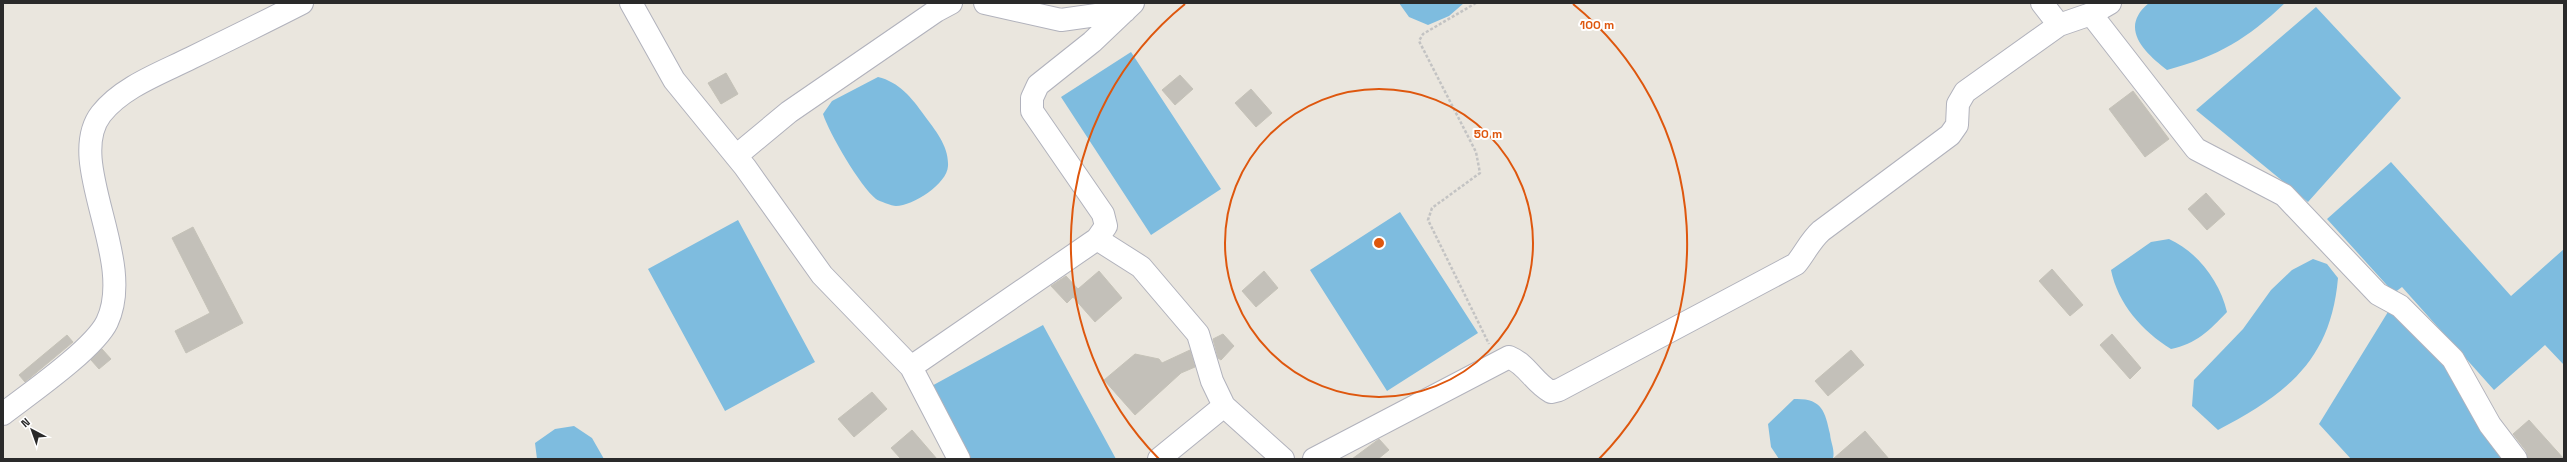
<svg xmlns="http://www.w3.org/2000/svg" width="2567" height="462" font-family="'Space Grotesk',sans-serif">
	<rect width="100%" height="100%" fill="#eae6de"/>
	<!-- water -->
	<path fill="#7ebcdf" d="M1399,3H1464L1449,16L1428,25L1409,17Z
		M2149,3H2285C2247,39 2219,56 2167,70C2145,53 2118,28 2149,3Z
		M2316,7L2401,98L2308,202L2196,110Z
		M1131,52L1221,189L1151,235L1061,97Z
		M878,77C899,82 912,98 924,115C935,130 949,146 948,166C947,184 913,206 896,206C892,206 879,201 876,199C860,186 829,133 823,114L832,101Z
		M2391,162L2511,296L2564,249V365L2545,345L2494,390L2402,287L2394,293L2327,219Z
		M1400,212L1478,333L1387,391L1310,270Z
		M738,220L815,362L725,411L648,269Z
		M2169,239C2198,252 2220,282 2227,312C2209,331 2196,344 2171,349C2142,331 2118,304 2111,270L2151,242Z
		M2313,259L2327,264L2338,278C2331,360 2287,394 2218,430L2192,406L2194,380L2243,329L2271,290L2292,270Z
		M2391,307L2445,360L2506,459H2351L2319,424Z
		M1043,325L1116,459H966L928,388Z
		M1794,399C1822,398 1825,411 1830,434C1831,444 1835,449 1833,459H1779L1771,447L1768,424Z
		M574,426L592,438L604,459H537L535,443L555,429Z"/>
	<!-- building -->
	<path fill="#c3c0b9" stroke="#c5c2b8" d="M726,73L738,94L721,104L708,83Z
		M1180,75L1193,89L1175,105L1162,90Z
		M1251,89L1272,113L1256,127L1235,103Z
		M2133,91L2169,139L2145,157L2109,109Z
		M2206,193L2225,214L2207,230L2188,209Z
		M193,227L243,323L186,353L175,331L210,313L172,238Z
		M2052,269L2083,305L2070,316L2039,281Z
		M1099,271L1122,298L1095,322L1073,297L1067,303L1051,286L1066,276L1078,289Z
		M1264,271L1278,288L1256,307L1242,291Z
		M1223,334L1234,346L1221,360L1218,358L1213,339Z
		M2112,334L2141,368L2130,379L2100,345Z
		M67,335L73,342L25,382L19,375Z
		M102,349L111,359L99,369L91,360Z
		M1190,350L1195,367L1181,373L1135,415L1104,380L1135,354L1159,359L1162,363Z
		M1851,350L1864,365L1828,396L1815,381Z
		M872,392L887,409L854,437L838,419Z
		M2529,420L2564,459H2528L2526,451L2513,434Z
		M912,430L937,459H901L891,448Z
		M1865,431L1889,459H1833Z
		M1379,439L1389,450L1378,459H1352Z"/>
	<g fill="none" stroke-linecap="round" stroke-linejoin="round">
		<defs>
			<path id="street" d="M631,3L674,80L745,167L822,275L911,367
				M985,3L1061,20L1125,11
				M2042,3L2059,25L2091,14L2196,149L2284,195L2378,294L2400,306L2453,359L2490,425L2516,459
				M2091,14L2110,3
				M736,156L789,112L936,11L951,3
				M1097,239L1141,267L1198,334L1212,381L1224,406
				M3,414C29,394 94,349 107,322C137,259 64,162 101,114C122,87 161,73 191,58C228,40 265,22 302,3
				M959,459L911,367L1097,239L1106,226L1103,214L1032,111V98L1038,85L1092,42L1133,3
				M1159,459L1224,406L1283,459
				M1314,459L1509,357C1528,365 1533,382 1551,392L1559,390L1796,264C1805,253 1810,241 1821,231L1950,135L1957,125L1958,104L1965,92L2059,25"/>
		</defs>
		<!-- street casing -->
		<use href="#street" stroke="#b1b2bc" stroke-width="24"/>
		<!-- path -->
		<path stroke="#c3c3c3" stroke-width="2.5" stroke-dasharray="3 2" stroke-linecap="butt" d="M1476,3L1423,34L1419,41L1476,152L1480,173L1432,208L1428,220L1489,344"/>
		<!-- street -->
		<use href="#street" stroke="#fff" stroke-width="22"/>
	</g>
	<!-- distance rings -->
	<g fill="none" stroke="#de570e" stroke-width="2">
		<circle cx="1379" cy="243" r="154"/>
		<path d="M1159 459A308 308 0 0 1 1185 4M1573 4A308 308 0 0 1 1599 459"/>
	</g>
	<circle cx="1379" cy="243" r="6" fill="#de570e" stroke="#fff" stroke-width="2"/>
	<g font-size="12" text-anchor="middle" font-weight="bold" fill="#de570e" stroke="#fff" stroke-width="4" stroke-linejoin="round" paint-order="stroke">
		<text x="1597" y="29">100 m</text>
		<text x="1488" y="138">50 m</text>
	</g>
	<!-- border -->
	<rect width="2567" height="462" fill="none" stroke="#2a2a2a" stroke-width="8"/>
	<!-- north arrow -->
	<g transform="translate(32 430) rotate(319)" stroke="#ffffff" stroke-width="3" paint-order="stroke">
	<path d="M0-3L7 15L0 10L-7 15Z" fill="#2a2a2a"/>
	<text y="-6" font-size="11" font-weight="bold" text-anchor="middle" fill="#2a2a2a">N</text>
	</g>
</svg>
